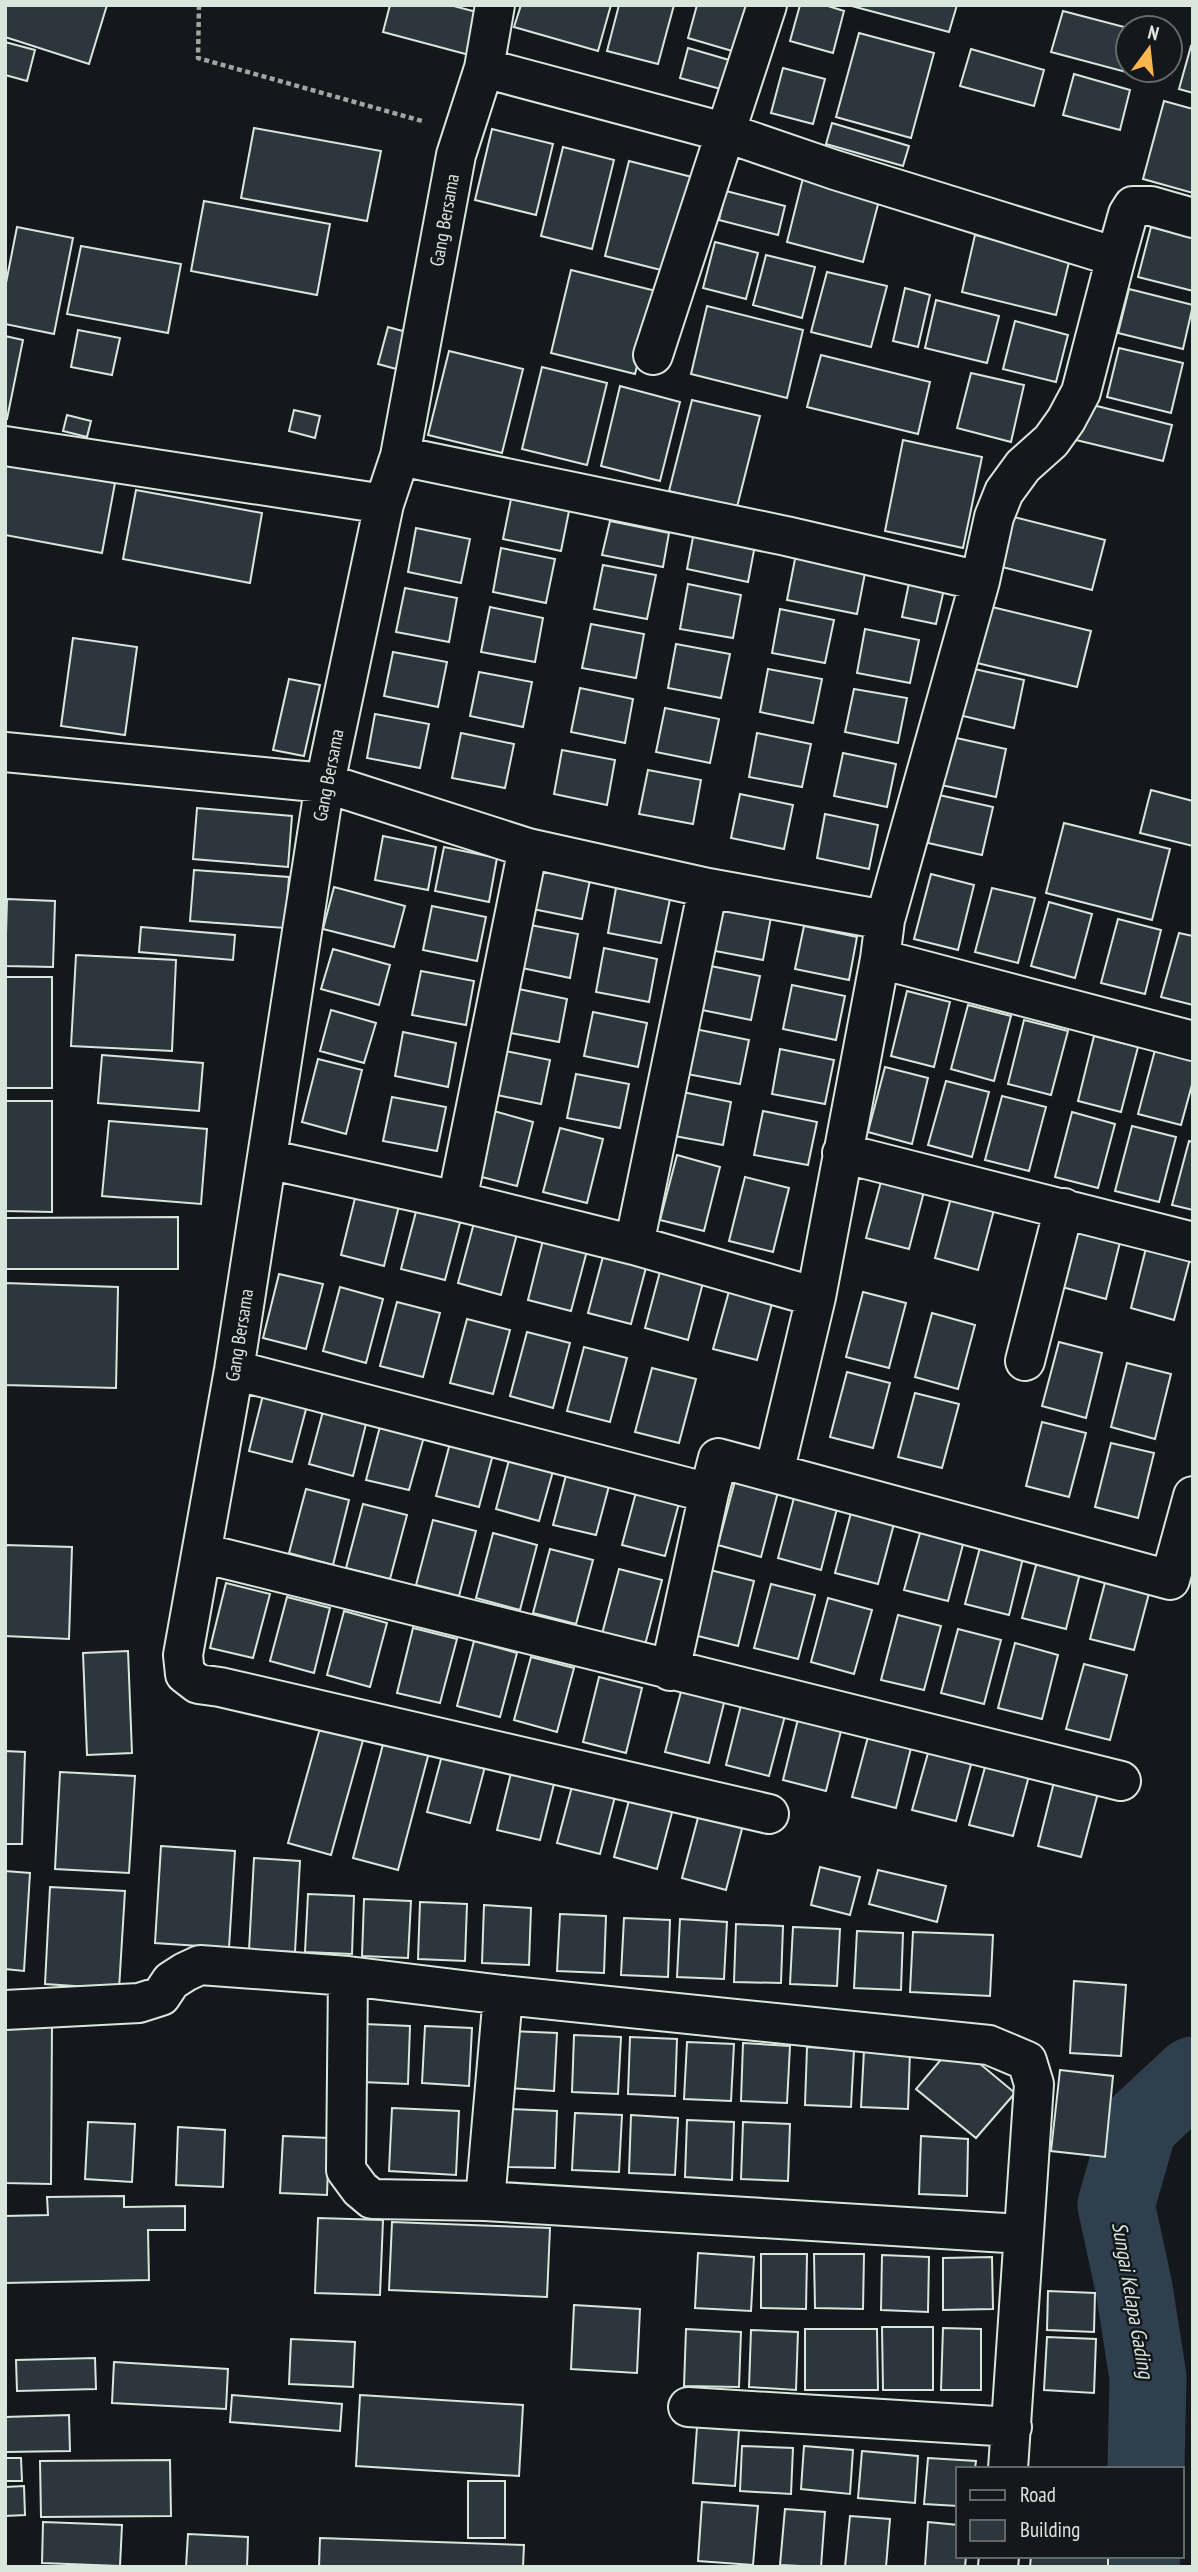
<svg xmlns="http://www.w3.org/2000/svg" width="1198" height="2572" font-family="'PT Sans Narrow',sans-serif">
	<rect width="100%" height="100%" fill="#14181c"/>
	<g fill="none" stroke-linecap="round" stroke-linejoin="round">
		<!-- river -->
		<path stroke="#2f3f4d" stroke-width="77" d="M1146,2469L1148,2377L1134,2288L1116,2205L1139,2125L1193,2075
			M1141,2567L1142,2556"/>
	</g>
	<!-- building -->
	<path fill="#2c363c" stroke="#d8e6dc" stroke-width="2" d="M5,5H107L89,64L5,37Z
		M390,5H450L484,14L473,56L383,32Z
		M521,5H611L598,51L514,27Z
		M619,5H674L658,64L607,51Z
		M697,5H752L739,53L688,38Z
		M800,5H825L844,11L833,53L790,41Z
		M848,5H957L949,32Z
		M1063,11L1128,28L1126,72L1051,52Z
		M859,33L934,53L911,138L836,117Z
		M5,42L35,50L27,81L5,75Z
		M1191,46L1193,47V93L1179,89Z
		M688,48L736,62L728,91L680,78Z
		M971,49L1044,70L1034,106L960,86Z
		M783,68L825,79L813,124L771,113Z
		M1074,74L1130,90L1120,130L1063,115Z
		M1164,101L1193,109V193L1143,179Z
		M832,123L909,146L903,166L826,144Z
		M254,128L381,151L367,221L241,198Z
		M492,129L553,144L536,215L475,200Z
		M563,147L614,160L592,249L541,236Z
		M629,161L692,177L669,272L605,256Z
		M804,174L881,193L863,262L787,242Z
		M726,191L785,206L778,235L719,220Z
		M204,201L330,224L317,295L191,271Z
		M17,227L73,238L54,334L5,324V288Z
		M1151,227L1193,238V291L1138,277Z
		M975,235L1070,258L1056,315L962,292Z
		M715,242L758,253L746,299L703,288Z
		M81,246L181,264L168,333L67,314Z
		M766,255L815,267L802,318L753,305Z
		M571,270L656,291L635,374L551,353Z
		M827,272L887,286L871,347L811,332Z
		M905,288L930,295L918,347L893,341Z
		M1129,289L1193,305L1183,349L1118,333Z
		M936,300L999,316L987,363L925,348Z
		M707,306L803,330L787,398L691,374Z
		M1015,321L1068,335L1056,382L1003,369Z
		M388,327L410,333L400,370L378,364Z
		M78,330L120,338L112,375L71,367Z
		M5,336L23,340L7,419H5Z
		M1119,348L1183,363L1171,413L1107,397Z
		M449,351L523,369L502,453L428,435Z
		M821,355L930,382L918,434L807,407Z
		M542,367L607,383L587,465L522,449Z
		M971,373L1024,385L1011,442L957,428Z
		M620,386L680,402L660,481L601,466Z
		M692,400L760,416L737,507L669,491Z
		M1085,403L1172,425L1163,461L1076,440Z
		M294,410L320,416L315,438L289,431Z
		M67,415L91,421L87,437L63,431Z
		M903,440L982,457L963,548L885,531Z
		M5,463L115,483L102,553L5,535Z
		M136,490L262,513L250,583L123,559Z
		M511,499L569,511L561,551L503,539Z
		M1014,517L1105,540L1092,590L1002,567Z
		M610,521L669,533L663,567L602,555Z
		M416,528L470,539L461,583L408,572Z
		M694,532L755,545L748,582L687,569Z
		M501,548L555,559L546,603L493,592Z
		M796,554L866,568L857,614L787,600Z
		M603,565L656,575L647,619L594,609Z
		M910,578L945,585L936,624L902,617Z
		M688,584L741,595L733,638L680,629Z
		M405,588L457,598L449,642L396,632Z
		M490,607L543,618L535,662L481,652Z
		M992,607L1091,631L1077,687L977,663Z
		M780,609L834,620L825,663L772,653Z
		M591,624L644,634L636,678L582,668Z
		M865,629L919,640L910,683L857,673Z
		M73,638L137,647L125,735L61,726Z
		M676,644L730,654L721,698L668,688Z
		M393,652L447,662L438,707L384,696Z
		M970,668L1024,680L1014,728L959,715Z
		M768,669L822,679L813,723L760,712Z
		M479,672L532,682L523,727L470,716Z
		M289,679L320,685L304,756L273,750Z
		M580,688L633,699L625,743L571,732Z
		M854,689L907,698L898,743L845,732Z
		M665,708L719,719L710,763L656,752Z
		M375,714L429,724L420,768L367,758Z
		M461,733L514,744L505,788L452,778Z
		M757,733L811,744L802,787L749,777Z
		M952,737L1006,749L996,797L941,785Z
		M562,750L615,760L607,805L554,794Z
		M843,753L896,764L887,807L834,796Z
		M648,770L701,780L693,824L639,814Z
		M1151,790L1193,801V846L1140,833Z
		M740,794L793,805L784,849L731,838Z
		M939,795L993,807L982,855L928,843Z
		M197,808L292,816L288,867L193,859Z
		M825,814L878,825L869,869L817,858Z
		M1064,823L1170,849L1152,920L1046,893Z
		M383,836L436,847L428,890L375,880Z
		M444,847L497,858L489,902L435,891Z
		M537,864L591,875L582,919L528,908Z
		M194,870L289,877L285,928L190,921Z
		M931,874L974,885L958,950L914,939Z
		M334,887L405,906L394,947L323,929Z
		M616,888L670,899L661,943L608,933Z
		M992,888L1035,898L1018,963L975,952Z
		M7,899L55,901L53,967L5,966Z
		M1049,902L1092,914L1075,978L1031,966Z
		M432,906L486,917L477,961L423,950Z
		M718,906L771,917L763,960L710,950Z
		M1118,919L1161,930L1145,994L1101,983Z
		M525,924L578,934L570,978L517,967Z
		M804,926L857,937L849,980L795,969Z
		M141,927L235,935L233,960L139,952Z
		M1179,933L1193,936V1005L1161,997Z
		M604,948L657,959L649,1002L596,992Z
		M333,949L390,965L379,1005L321,989Z
		M76,955L176,960L172,1051L71,1046Z
		M706,965L760,976L751,1020L697,1009Z
		M421,971L474,981L466,1025L412,1015Z
		M5,977H52V1088H5Z
		M792,985L845,996L836,1040L783,1029Z
		M514,988L567,999L559,1042L505,1032Z
		M907,991L950,1002L934,1067L891,1056Z
		M968,1005L1011,1016L994,1081L951,1069Z
		M331,1010L376,1023L364,1063L320,1051Z
		M593,1012L647,1023L638,1067L584,1056Z
		M1024,1020L1068,1031L1051,1095L1008,1084Z
		M695,1029L749,1040L740,1084L687,1074Z
		M403,1032L456,1043L448,1087L395,1076Z
		M1094,1036L1138,1047L1121,1112L1078,1101Z
		M496,1049L550,1060L541,1104L487,1093Z
		M780,1049L834,1060L825,1104L772,1094Z
		M1155,1050L1193,1060V1081L1181,1125L1138,1114Z
		M102,1055L203,1063L199,1111L98,1103Z
		M318,1059L362,1070L346,1134L302,1122Z
		M885,1067L928,1078L912,1144L868,1132Z
		M576,1074L629,1084L620,1128L567,1118Z
		M946,1081L989,1092L972,1157L928,1145Z
		M678,1091L731,1102L723,1145L669,1135Z
		M1002,1096L1046,1107L1029,1171L985,1160Z
		M392,1097L446,1107L437,1151L383,1141Z
		M5,1101H52V1212L5,1211Z
		M490,1110L533,1122L517,1186L474,1175Z
		M763,1111L817,1122L808,1165L754,1155Z
		M1072,1112L1115,1124L1098,1188L1055,1177Z
		M109,1121L207,1129L201,1204L102,1196Z
		M1132,1126L1176,1137L1159,1202L1115,1191Z
		M560,1128L603,1139L587,1203L543,1192Z
		M1189,1141L1193,1142V1210L1172,1205Z
		M677,1155L720,1167L704,1231L660,1220Z
		M883,1174L926,1184L909,1249L866,1238Z
		M745,1177L789,1188L773,1252L729,1241Z
		M357,1190L400,1202L384,1266L341,1255Z
		M952,1194L995,1206L978,1270L935,1258Z
		M418,1204L462,1215L445,1280L401,1269Z
		M178,1217V1269H5V1218Z
		M475,1219L518,1230L501,1295L458,1283Z
		M1079,1223L1122,1234L1106,1299L1062,1287Z
		M544,1236L588,1247L571,1311L528,1300Z
		M1147,1244L1191,1255L1174,1320L1131,1308Z
		M605,1249L648,1260L631,1324L588,1313Z
		M662,1264L705,1275L688,1340L645,1328Z
		M279,1274L323,1284L306,1349L263,1338Z
		M5,1283L118,1287L116,1388L5,1385Z
		M731,1284L774,1296L757,1360L713,1349Z
		M340,1287L383,1299L366,1363L323,1351Z
		M863,1292L906,1303L889,1368L846,1357Z
		M397,1302L440,1313L423,1377L380,1366Z
		M932,1313L975,1325L958,1389L915,1377Z
		M467,1319L510,1330L493,1394L450,1383Z
		M527,1332L570,1343L553,1408L510,1396Z
		M1059,1342L1102,1353L1086,1418L1042,1406Z
		M584,1347L627,1358L610,1422L567,1411Z
		M1127,1363L1171,1374L1155,1439L1111,1427Z
		M652,1368L696,1379L679,1443L635,1432Z
		M847,1372L890,1383L873,1448L830,1437Z
		M265,1387L309,1398L292,1462L249,1451Z
		M915,1393L959,1404L942,1468L898,1457Z
		M326,1400L369,1412L353,1476L309,1464Z
		M383,1415L427,1426L409,1490L366,1480Z
		M1042,1422L1086,1433L1069,1497L1026,1486Z
		M453,1432L496,1443L479,1507L436,1496Z
		M1111,1443L1154,1453L1138,1518L1095,1507Z
		M513,1445L557,1457L539,1521L496,1509Z
		M570,1460L613,1471L596,1535L553,1525Z
		M639,1481L682,1492L665,1556L622,1545Z
		M735,1481L778,1492L761,1557L718,1545Z
		M306,1489L349,1500L333,1565L289,1553Z
		M795,1494L838,1505L821,1570L778,1558Z
		M363,1504L407,1515L390,1579L346,1568Z
		M852,1509L895,1520L878,1584L835,1573Z
		M433,1520L476,1531L459,1596L416,1585Z
		M922,1526L965,1537L948,1601L904,1590Z
		M493,1533L537,1545L520,1610L476,1598Z
		M982,1540L1025,1550L1009,1615L965,1604Z
		M5,1545L72,1547L69,1639L5,1636Z
		M550,1549L593,1560L576,1624L533,1613Z
		M1039,1554L1082,1565L1066,1629L1022,1618Z
		M619,1569L662,1580L645,1645L602,1634Z
		M710,1570L754,1581L738,1646L694,1635Z
		M1107,1575L1151,1586L1134,1650L1090,1639Z
		M226,1583L270,1594L253,1658L210,1648Z
		M771,1584L815,1595L798,1659L754,1648Z
		M287,1597L330,1608L314,1673L270,1661Z
		M828,1598L872,1610L854,1674L811,1662Z
		M344,1611L387,1623L370,1687L327,1675Z
		M898,1615L941,1626L924,1690L881,1680Z
		M413,1628L457,1639L440,1703L397,1693Z
		M958,1629L1001,1640L984,1704L941,1693Z
		M474,1641L517,1653L500,1717L457,1706Z
		M1015,1643L1058,1655L1042,1719L998,1708Z
		M128,1651L132,1753L87,1755L83,1653Z
		M531,1657L574,1668L557,1732L514,1720Z
		M1084,1664L1127,1675L1110,1740L1066,1729Z
		M599,1677L642,1688L626,1753L583,1742Z
		M682,1688L725,1699L709,1763L665,1752Z
		M742,1701L786,1712L769,1776L726,1765Z
		M799,1715L842,1727L826,1791L783,1780Z
		M322,1721L365,1733L331,1855L288,1843Z
		M386,1733L431,1745L398,1870L353,1858Z
		M869,1733L912,1744L896,1808L852,1797Z
		M930,1746L973,1757L956,1821L912,1810Z
		M444,1748L487,1759L470,1823L427,1812Z
		M5,1751L25,1752L22,1844H5Z
		M987,1760L1030,1772L1013,1836L969,1825Z
		M513,1765L556,1776L540,1840L497,1830Z
		M60,1772L135,1776L129,1873L55,1869Z
		M574,1779L617,1789L600,1854L557,1843Z
		M1054,1782L1098,1793L1081,1857L1038,1846Z
		M631,1793L674,1805L657,1869L614,1857Z
		M699,1814L743,1825L726,1890L682,1878Z
		M161,1846L235,1851L229,1948L155,1943Z
		M254,1858L300,1861L295,1952L249,1950Z
		M820,1867L860,1877L850,1915L811,1905Z
		M878,1870L946,1886L937,1922L869,1904Z
		M5,1871L30,1873L24,1971L5,1969Z
		M50,1887L125,1891L119,1989L45,1984Z
		M308,1894L354,1896L352,1954L305,1952Z
		M364,1899L411,1901L408,1958L362,1956Z
		M420,1902L467,1904L465,1961L418,1959Z
		M484,1905L531,1908L529,1965L482,1963Z
		M560,1914L606,1916L604,1973L557,1971Z
		M624,1918L670,1920L668,1977L621,1975Z
		M680,1919L727,1922L724,1979L677,1977Z
		M736,1924L783,1926L781,1983L734,1982Z
		M793,1927L840,1929L837,1986L790,1984Z
		M857,1931L903,1933L901,1990L854,1988Z
		M913,1932L993,1935L990,1996L910,1992Z
		M1074,1981L1126,1985L1121,2056L1070,2053Z
		M5,2023H52L51,2184L5,2183Z
		M364,2024L410,2026L408,2084L361,2082Z
		M425,2026L472,2028L469,2086L422,2083Z
		M510,2031L557,2033L554,2091L508,2088Z
		M574,2035L621,2037L618,2094L572,2092Z
		M630,2037L677,2039L675,2096L628,2094Z
		M687,2042L734,2044L731,2101L684,2099Z
		M743,2043L790,2046L787,2103L741,2101Z
		M955,2043L1015,2093L976,2138L916,2089Z
		M807,2047L854,2050L851,2107L805,2105Z
		M864,2050L910,2052L908,2109L861,2107Z
		M1060,2070L1113,2076L1105,2157L1051,2151Z
		M392,2108L459,2111L456,2175L389,2171Z
		M510,2109L557,2111L555,2168L508,2167Z
		M575,2113L622,2115L619,2172L572,2170Z
		M631,2115L678,2118L675,2175L629,2173Z
		M687,2120L734,2122L732,2180L685,2177Z
		M88,2122L135,2124L132,2182L85,2179Z
		M743,2122L790,2124L788,2181L741,2179Z
		M178,2127L225,2130L223,2187L176,2185Z
		M283,2136L329,2138L327,2195L280,2193Z
		M921,2136L968,2139L967,2196L919,2194Z
		M124,2196V2207L185,2206V2230H148L149,2280L5,2283V2216L48,2215L47,2197Z
		M318,2218L383,2220L380,2295L315,2293Z
		M392,2222L550,2228L547,2297L389,2290Z
		M698,2253L754,2257L751,2311L695,2308Z
		M761,2254H807L806,2309L761,2308Z
		M814,2254H864L863,2309L815,2308Z
		M882,2255L929,2257L928,2312L881,2310Z
		M992,2257L993,2309L943,2310V2258Z
		M1048,2291L1095,2293L1094,2332L1047,2330Z
		M574,2305L640,2309L637,2373L571,2369Z
		M882,2327H933V2390H883Z
		M943,2328L981,2329V2390H941Z
		M686,2329L741,2332L739,2387L684,2386Z
		M805,2329H877L878,2390H805Z
		M751,2330L798,2332L796,2390L749,2387Z
		M1047,2337L1096,2339L1094,2393L1044,2390Z
		M291,2339L355,2342L353,2387L289,2384Z
		M95,2358L96,2389L17,2391L16,2360Z
		M114,2362L228,2369L226,2409L112,2403Z
		M232,2395L342,2404L340,2431L230,2422Z
		M360,2395L523,2405L519,2476L356,2466Z
		M69,2415L70,2451L5,2452V2417Z
		M697,2427L739,2430L735,2486L693,2483Z
		M742,2446L793,2448L791,2494L740,2491Z
		M804,2446L853,2450L850,2494L801,2489Z
		M862,2451L918,2456L915,2503L858,2498Z
		M5,2458H21L22,2481H5Z
		M928,2458L976,2461L975,2469H958V2506L924,2504Z
		M170,2460L171,2516L41,2517L40,2461Z
		M468,2481H505V2538H468Z
		M24,2486L25,2515L5,2516V2487Z
		M702,2502L758,2506L753,2565L698,2561Z
		M785,2509L825,2512L821,2567L780,2565Z
		M850,2516L890,2519L886,2567H845Z
		M43,2522L122,2525L120,2566L42,2563Z
		M928,2522L958,2525V2556H966L965,2567H925Z
		M188,2534L248,2537L247,2567H186Z
		M320,2538L524,2545L523,2567H319Z
		M1031,2556H1108V2567H1030Z"/>
	<g fill="none" stroke-linecap="round" stroke-linejoin="round">
		<defs>
			<path id="minor" d="M495,5L484,68L456,155L400,456L384,504L325,783L234,1370L183,1655L185,1674L198,1684L220,1687L769,1814
				M484,68L724,132L835,170L1116,257
				M653,355L767,5
				M5,446L384,504
				M400,456L786,536L980,581
				M5,752L325,783L528,848L708,888L885,920
				M880,959L1193,1041
				M842,1153L1193,1242
				M267,1159L457,1201L634,1245L816,1297
				M457,1201L528,848
				M634,1245L708,888
				M1025,1361L1064,1208
				M234,1370L709,1493L718,1458L774,1473L816,1297L880,959L885,920L980,581L994,517L1004,492L1023,466L1051,441L1066,420L1081,392L1116,257L1128,214L1133,206H1151L1193,218
				M774,1473L1170,1580L1193,1496
				M202,1553L1121,1781
				M670,1671L709,1493
				M348,1976L346,2170L360,2189L372,2199L485,2201L1022,2234
				M5,2010L139,2003L161,1996L171,1981L185,1972L200,1965L348,1976L503,1995L989,2045L1027,2061L1034,2084L1008,2469
				M485,2201L503,1995
				M688,2407L1012,2427
				M998,2567L999,2556"/>
		</defs>
		<!-- minor casing -->
		<use href="#minor" stroke="#d8e6dc" stroke-width="42"/>
		<!-- path -->
		<path stroke="#9da8a2" stroke-width="4.5" stroke-dasharray="5 3.5" stroke-linecap="butt" d="M199,5L198,58L422,121"/>
		<!-- minor -->
		<use href="#minor" stroke="#14181c" stroke-width="38"/>
	</g>
	<g text-anchor="middle" dominant-baseline="central" stroke-width="5" stroke-linejoin="round" paint-order="stroke">
		<!-- street labels -->
		<g font-size="19" fill="#d8e6dc" stroke="#14181c">
			<text transform="translate(444 220) rotate(-80)">Gang Bersama</text>
			<text transform="translate(328 775) rotate(-79)">Gang Bersama</text>
			<text transform="translate(239 1335) rotate(-81)">Gang Bersama</text>
		</g>
		<!-- water labels -->
		<g font-size="21" font-style="italic" fill="#d8e6dc" stroke="#14181c">
			<text transform="translate(1133 2300) rotate(80)">Sungai Kelapa Gading</text>
		</g>
	</g>
	<!-- border -->
	<rect width="1198" height="2572" fill="none" stroke="#d8e6dc" stroke-width="14"/>
	<!-- legend -->
	<rect x="956" y="2467" width="228" height="91" fill="#14181c" stroke="#626a69" stroke-width="2"/>
	<rect x="970" y="2490" width="35" height="10" fill="#14181c" stroke="#626a69" stroke-width="2"/>
	<text x="1020" y="2502" font-size="21" fill="#d8e6dc">Road</text>
	<rect x="970" y="2520" width="35" height="21" fill="#2c363c" stroke="#626a69" stroke-width="2"/>
	<text x="1020" y="2537" font-size="21" fill="#d8e6dc">Building</text>
	<!-- north arrow -->
	<g transform="translate(1149 49) rotate(15)"><circle r="33" fill="#14181c" stroke="#626a69" stroke-width="2"/>
	<path d="M0-5L12 26L0 18L-12 26Z" fill="#ffb74d"/>
	<text y="-10" font-size="19" font-weight="bold" text-anchor="middle" fill="#d8e6dc">N</text>
	</g>
</svg>
